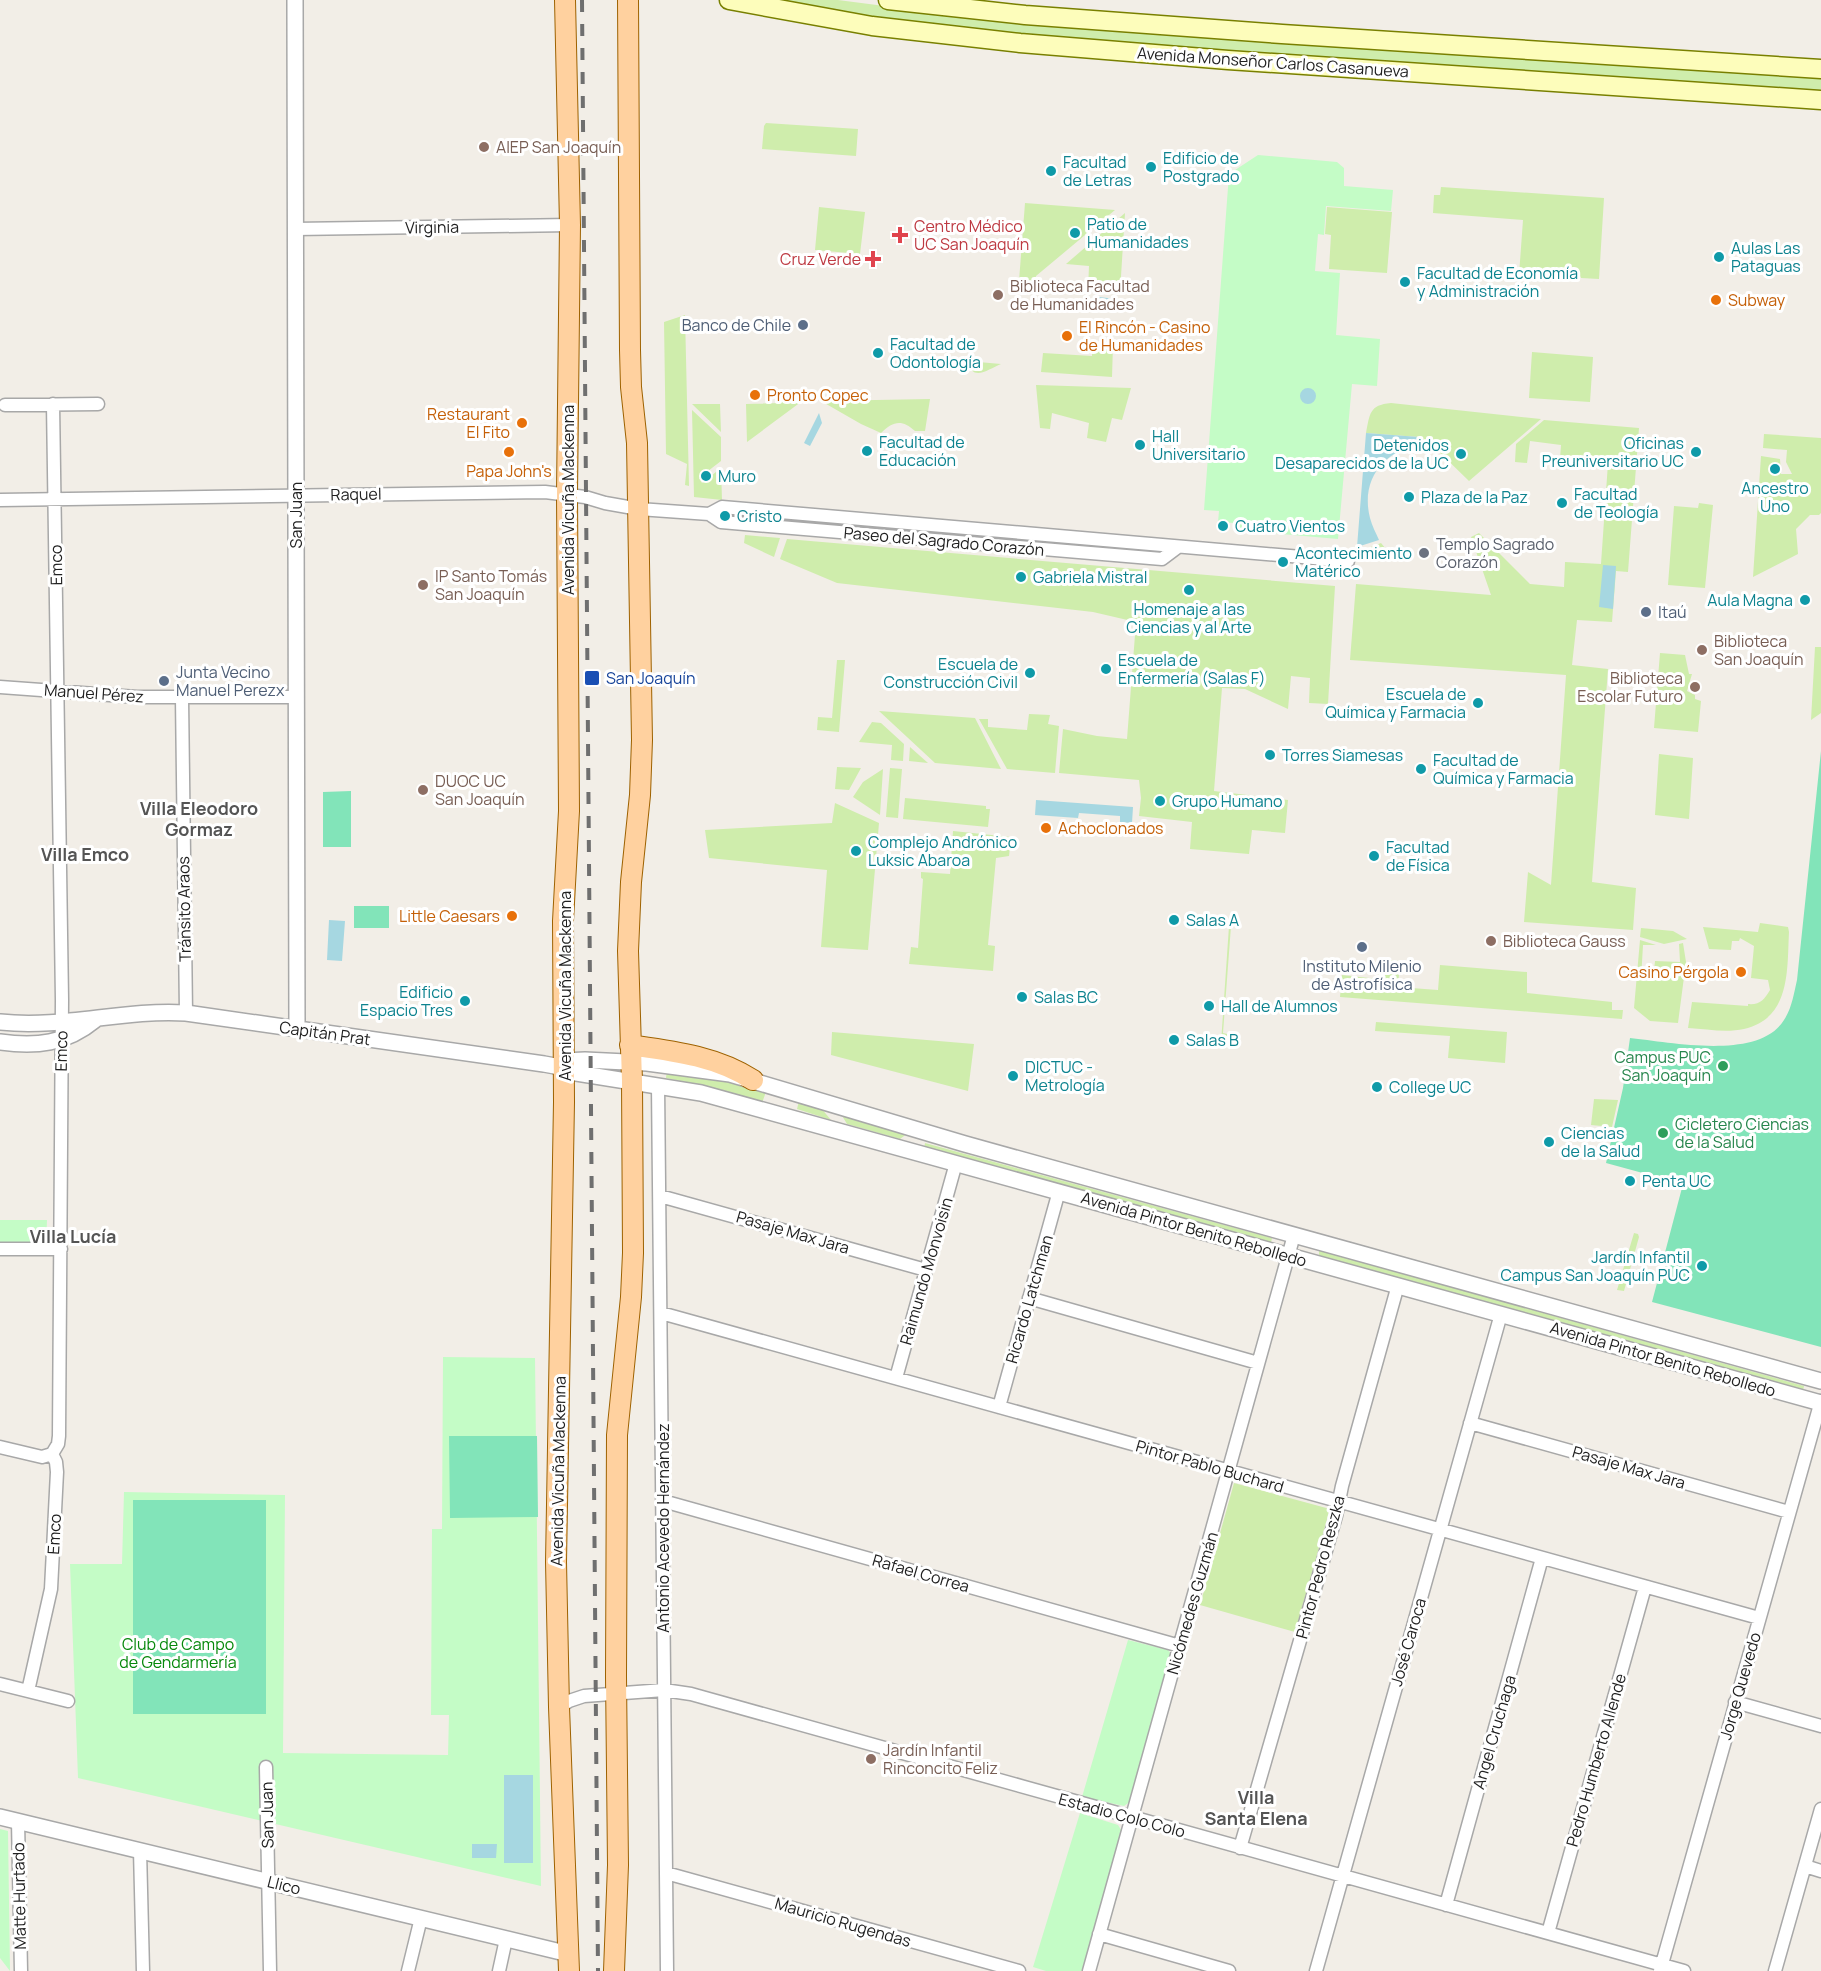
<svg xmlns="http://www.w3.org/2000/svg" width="1821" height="1971" font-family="Manrope,sans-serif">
	<rect width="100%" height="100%" fill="#f2eee7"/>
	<!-- grass -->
	<path fill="#cfedac" d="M768,0H838L1024,24L1821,78V93L1023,37L883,21Z
		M766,123L858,129L856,156L762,149L764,126Z
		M1441,187L1604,198L1599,279L1581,278L1580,276L1519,275L1523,220L1433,213L1434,195H1440Z
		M1025,203L1115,210L1036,276L1035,282L1019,281Z
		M819,207L865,212L860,254L815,250Z
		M1327,207L1392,212L1387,273L1329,269L1331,235L1325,234Z
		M1125,213L1120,292L1088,290L1089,266L1066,264Z
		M685,315L689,486L685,485L687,464L666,454L664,322Z
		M1092,343L1113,345L1112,377L1041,372L1043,353L1092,356Z
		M1532,352L1593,357L1590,402L1529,398Z
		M967,361L1001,364C988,369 973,383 967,361Z
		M1036,385L1131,388L1122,420L1112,418L1106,442L1087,438L1089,423L1052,413L1050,429L1040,428Z
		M781,396H809L747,442L746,404L781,403Z
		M930,399L925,431H915C902,419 893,421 881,433L861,424L821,401Z
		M1391,403L1541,419L1469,481L1433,446L1424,445L1419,437L1366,433C1370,414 1369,405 1391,403Z
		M692,404H720L721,432Z
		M692,410L721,437V461L699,478L702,483L721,468L722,500L694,497Z
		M1544,420L1639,428L1628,572L1616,571L1612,622L1577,620L1572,665L1608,669L1592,882L1636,888L1633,930L1524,922L1528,872L1551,885L1566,675L1350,660L1356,584L1491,595L1471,537L1479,533L1530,584L1564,587L1565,562L1601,564L1608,463L1560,459L1561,445L1530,441L1527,463L1515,462L1516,444Z
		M1764,434L1821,438V513L1819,515H1810L1796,529L1798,554L1753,577L1761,456L1780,459L1781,474H1792L1786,462L1787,450L1763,448Z
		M1699,503L1713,505L1705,588L1668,585L1674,506L1698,508Z
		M745,535L780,538L774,557L744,543Z
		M787,539L1335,586L1328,704L1309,703L1310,678L1291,676L1288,709L1245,689L1222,688L1214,791L1288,800L1285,833L1252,830L1249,854L1190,849L1192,822L1139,816L1141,798L1139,780L1059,773L1063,729L1097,736L1127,739L1136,622L1093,612L837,583L780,559Z
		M1381,543L1386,549L1380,554L1358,552Z
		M1815,647H1821V713L1811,720Z
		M1660,653L1685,655L1689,674H1692L1687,691L1695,695V699L1701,701L1698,732L1654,728Z
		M837,660H845L839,732L817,730L818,717L832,718Z
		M879,711L975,718L1001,769L935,763Z
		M1029,714L1050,715L1048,724L1059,726L1055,773L1007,769L979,719H988V727L1027,730Z
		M872,722L881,723L904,744L903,761L891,760L892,745L859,742Z
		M910,747L928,763L909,761Z
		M1659,754L1693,758L1689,819L1655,815Z
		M837,767L861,768L849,790L835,789Z
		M890,768L902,769L898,818L886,817Z
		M883,769L880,815L853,797L863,782Z
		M905,798L986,806V809H990L988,827L903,819Z
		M835,803L879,823L868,950L821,947L827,870L709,858L705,830L832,823Z
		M953,831L1011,837L1009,856L996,858L988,945L995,946L993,971L909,964L911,947L918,948L923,879L921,878V872L950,874Z
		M1760,923L1788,927L1789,932C1787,970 1791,1018 1744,1029C1726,1033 1706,1029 1688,1028L1692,1002L1748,1006V1004C1760,1005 1764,1000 1770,990L1768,980L1751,978L1754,946L1740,938L1739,941H1732L1731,950L1709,949L1703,927L1758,932Z
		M1229,926H1231L1223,1033L1227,1034V1043H1221Z
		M1641,928L1673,931L1687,939L1664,944L1640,937Z
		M1640,940L1656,945H1643L1641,980L1653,981L1655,961L1680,962L1679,944L1683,943L1686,962L1678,1023L1650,1021L1634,1008Z
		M1379,959L1400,961L1398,987L1438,990L1440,965L1527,972V993L1612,1002V1010H1623L1622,1019L1340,997L1342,975L1378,979Z
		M1376,1022L1507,1032L1505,1063L1448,1058L1450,1036L1375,1031Z
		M832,1032L974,1044L968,1091L831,1055Z
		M667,1070H686L767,1089L762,1103L701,1085L666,1078Z
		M1594,1099L1618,1100L1612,1127L1591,1125Z
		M799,1101L821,1108L831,1120L797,1109Z
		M841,1114L908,1133L900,1139L847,1124Z
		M925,1143L1272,1238L1270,1247L924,1150Z
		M1634,1233L1638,1234L1639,1237L1624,1291L1617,1290Z
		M1319,1250L1804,1386L1803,1391L1319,1257Z
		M1234,1483L1330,1509L1295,1632L1200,1605Z"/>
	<!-- park -->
	<path fill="#c4fcc6" d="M1258,155L1337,162L1344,168V186L1393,190L1391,211L1326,206L1324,235L1318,234L1315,271L1340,273L1336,335L1380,339L1377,386L1352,384L1338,539L1235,530V523L1218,522L1219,511L1204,510L1229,174Z
		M0,1220H47L46,1245H0Z
		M443,1357L535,1358L541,1886L78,1778L70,1564H122L124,1492L285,1495L283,1753L448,1755L449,1715H431L432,1529H442Z
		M1128,1640L1168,1650L1172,1655L1131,1801L1124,1806L1082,1797Z
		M1080,1813L1118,1825L1123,1833L1084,1971H1046L1033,1967Z
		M0,1829L8,1831L10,1971L0,1958Z"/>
	<!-- pitch -->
	<path fill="#82e4b9" d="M1821,751V1347L1652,1302L1683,1184L1606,1163L1623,1088L1630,1038C1670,1042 1759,1061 1784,1020C1792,1008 1794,993 1797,980Z
		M351,791V847H323V792Z
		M354,906H389V928H354Z
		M449,1436H537L538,1517L450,1518Z
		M133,1500H266V1714H133Z"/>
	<!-- water -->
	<path fill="#a6d7e1" d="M1099,297L1116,299L1115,309L1099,308Z
		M1300 396a8 8 0 1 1 16 0a8 8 0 1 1-16 0Z
		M819,413L822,423L810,446L804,443Z
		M1366,433L1419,437L1424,445C1385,448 1360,479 1370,518C1372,526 1376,533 1379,540L1357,547Z
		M1603,565L1616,566L1613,609L1599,607Z
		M1036,800L1133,807L1132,823L1120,822V816L1079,813L1078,818L1035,815Z
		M329,920L345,921L342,961L327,960Z
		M504,1775H533V1863H504Z
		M472,1844H497L496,1858H472Z"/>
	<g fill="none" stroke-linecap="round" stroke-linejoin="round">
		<defs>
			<path id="minor" d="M295,229L570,225
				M5,405L98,404
				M0,500L545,492L585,497L605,503L639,509L709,514L721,522L1162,559L1178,547
				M709,514L722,507L1348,561
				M0,687L137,697H296
				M182,698L186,1013
				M658,1085L667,1971
				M660,1196L926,1270
				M0,1249H61
				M1029,1298L1258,1363
				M661,1313L1759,1618
				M896,1378L956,1163
				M999,1407L1059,1191
				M1470,1423L1789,1512
				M0,1447L42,1457L52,1454
				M52,1454L58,1444L59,1436L62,1000L53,404
				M663,1501L1180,1646
				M0,1684L68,1701
				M28,1691L51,1589L57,1472L56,1462L52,1454
				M1735,1702L1821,1726
				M559,1707L569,1701L584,1696L664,1690L691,1694L1684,1971
				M266,1767L270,1971
				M18,1821L21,1971
				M1240,1848L1336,1516L1342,1486L1398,1285
				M140,1850L143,1971
				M1805,1866L1821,1871
				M666,1873L1019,1971
				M1446,1905L1542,1558
				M1548,1933L1645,1587
				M1099,1934L1229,1971
				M408,1971L421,1918
				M499,1971L506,1939
				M1089,1971L1294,1235
				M1316,1971L1501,1314
				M1660,1971L1821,1401
				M1775,1971L1821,1809"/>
			<path id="tertiary" d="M295,0L297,1029
				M0,1022C63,1029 123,1009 186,1013L544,1064L555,1066L564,1071L701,1093L1821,1403
				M0,1042C36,1047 66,1044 95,1020
				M555,1066L564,1061L585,1060L647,1063L730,1074L965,1144L1821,1381
				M0,1817L569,1954"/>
			<path id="secondary" d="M729,0L872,26L1020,43L1228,60L1821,100
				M888,0L1025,15L1282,34L1821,69"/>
			<path id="primary" d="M565,0L570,225L567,494L569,811L563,921L564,1102L556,1562L559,1707L569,1971
				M630,1045C672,1051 716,1056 753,1080
				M614,1971L618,1865L616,1677L617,1435L631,1297L633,1253L632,1081L628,951L631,882L640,795L642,740L637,443L631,387L630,350L628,0"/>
		</defs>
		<!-- minor casing -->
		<use href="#minor" stroke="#a8a8a8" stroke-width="15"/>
		<!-- tertiary casing -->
		<use href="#tertiary" stroke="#a8a8a8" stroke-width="18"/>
		<!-- secondary casing -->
		<use href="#secondary" stroke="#798000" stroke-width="21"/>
		<!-- primary casing -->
		<use href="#primary" stroke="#9e6200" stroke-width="22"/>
		<!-- minor -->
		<use href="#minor" stroke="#fff" stroke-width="12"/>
		<!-- tertiary -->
		<use href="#tertiary" stroke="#fff" stroke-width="15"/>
		<!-- secondary -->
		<use href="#secondary" stroke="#fdfdbb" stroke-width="18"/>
		<!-- primary -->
		<use href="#primary" stroke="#ffd19f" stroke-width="20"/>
		<!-- rail -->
		<path stroke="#6f6f6f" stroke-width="4" stroke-dasharray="12 12" stroke-linecap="butt" d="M582,0L598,1971"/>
	</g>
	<!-- markers -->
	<g fill="#8d6e63" stroke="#fff" stroke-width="2">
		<circle cx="484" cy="147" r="6"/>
		<circle cx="998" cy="295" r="6"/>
		<circle cx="423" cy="585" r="6"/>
		<circle cx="1702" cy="650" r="6"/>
		<circle cx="1695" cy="687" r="6"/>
		<circle cx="423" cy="790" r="6"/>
		<circle cx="1491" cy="941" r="6"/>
		<circle cx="871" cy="1759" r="6"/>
	</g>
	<g fill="#0f9aa8" stroke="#fff" stroke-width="2">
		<circle cx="1151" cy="167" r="6"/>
		<circle cx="1051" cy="171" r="6"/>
		<circle cx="1075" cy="233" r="6"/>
		<circle cx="1719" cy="257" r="6"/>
		<circle cx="1405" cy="282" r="6"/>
		<circle cx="878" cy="353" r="6"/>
		<circle cx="1140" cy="445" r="6"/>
		<circle cx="867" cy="451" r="6"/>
		<circle cx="1696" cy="452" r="6"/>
		<circle cx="1461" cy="454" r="6"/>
		<circle cx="1775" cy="469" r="6"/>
		<circle cx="706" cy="476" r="6"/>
		<circle cx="1409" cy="497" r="6"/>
		<circle cx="1562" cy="503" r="6"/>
		<circle cx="725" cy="516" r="6"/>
		<circle cx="1223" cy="526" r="6"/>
		<circle cx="1283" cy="562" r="6"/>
		<circle cx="1021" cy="577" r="6"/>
		<circle cx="1189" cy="590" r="6"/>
		<circle cx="1805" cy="600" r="6"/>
		<circle cx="1106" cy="669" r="6"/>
		<circle cx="1030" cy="673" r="6"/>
		<circle cx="1478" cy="703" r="6"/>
		<circle cx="1270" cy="755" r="6"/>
		<circle cx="1421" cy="769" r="6"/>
		<circle cx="1160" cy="801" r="6"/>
		<circle cx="856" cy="851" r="6"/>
		<circle cx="1374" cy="856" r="6"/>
		<circle cx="1174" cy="920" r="6"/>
		<circle cx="1022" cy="997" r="6"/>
		<circle cx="465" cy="1001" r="6"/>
		<circle cx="1209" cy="1006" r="6"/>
		<circle cx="1174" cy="1040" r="6"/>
		<circle cx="1013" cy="1076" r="6"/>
		<circle cx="1377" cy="1087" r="6"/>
		<circle cx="1549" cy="1142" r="6"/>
		<circle cx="1630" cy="1181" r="6"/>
		<circle cx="1702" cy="1266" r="6"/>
	</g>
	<g fill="#e0444e" stroke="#fff" stroke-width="2">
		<path d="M897 226h6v6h6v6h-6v6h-6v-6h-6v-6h6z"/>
		<path d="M870 250h6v6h6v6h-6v6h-6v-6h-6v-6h6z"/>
	</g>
	<g fill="#e8710a" stroke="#fff" stroke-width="2">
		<circle cx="1716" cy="300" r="6"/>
		<circle cx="1067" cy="336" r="6"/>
		<circle cx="755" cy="395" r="6"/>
		<circle cx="522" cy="423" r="6"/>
		<circle cx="509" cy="452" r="6"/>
		<circle cx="1046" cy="828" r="6"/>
		<circle cx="512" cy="916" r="6"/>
		<circle cx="1741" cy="972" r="6"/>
	</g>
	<g fill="#5c6f8a" stroke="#fff" stroke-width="2">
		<circle cx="803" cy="325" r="6"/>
		<circle cx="1646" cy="612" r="6"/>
		<circle cx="164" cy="681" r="6"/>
		<circle cx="1362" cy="947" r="6"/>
	</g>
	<circle fill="#6b7280" stroke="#fff" stroke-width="2" cx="1424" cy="553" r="6"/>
	<rect fill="#1a4fb4" stroke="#fff" stroke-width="2" x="584" y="670" width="16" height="16" rx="3"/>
	<g fill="#2e9e5b" stroke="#fff" stroke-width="2">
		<circle cx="1723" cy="1066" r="6"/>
		<circle cx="1663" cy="1133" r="6"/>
	</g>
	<g text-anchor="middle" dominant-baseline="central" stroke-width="6" stroke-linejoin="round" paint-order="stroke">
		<!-- street labels -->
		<g font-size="16" fill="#212121" stroke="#fff">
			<text transform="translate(1273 62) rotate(4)">Avenida Monseñor Carlos Casanueva</text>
			<text transform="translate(432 227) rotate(-1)">Virginia</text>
			<text transform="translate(356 494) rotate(-1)">Raquel</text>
			<text transform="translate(568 500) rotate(-90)">Avenida Vicuña Mackenna</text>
			<text transform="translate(296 515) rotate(-90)">San Juan</text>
			<text transform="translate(944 541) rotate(5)">Paseo del Sagrado Corazón</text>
			<text transform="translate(56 565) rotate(-91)">Emco</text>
			<text transform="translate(94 693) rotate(4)">Manuel Pérez</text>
			<text transform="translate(184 909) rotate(-91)">Tránsito Araos</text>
			<text transform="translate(565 986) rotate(-90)">Avenida Vicuña Mackenna</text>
			<text transform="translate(325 1033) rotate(8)">Capitán Prat</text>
			<text transform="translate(61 1051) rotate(-89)">Emco</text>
			<text transform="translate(1194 1229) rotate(16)">Avenida Pintor Benito Rebolledo</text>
			<text transform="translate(793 1232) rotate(16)">Pasaje Max Jara</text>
			<text transform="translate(926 1271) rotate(-74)">Raimundo Monvoisin</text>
			<text transform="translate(1029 1299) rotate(-74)">Ricardo Latchman</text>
			<text transform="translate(1663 1359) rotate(16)">Avenida Pintor Benito Rebolledo</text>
			<text transform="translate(1210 1466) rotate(16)">Pintor Pablo Buchard</text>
			<text transform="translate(1629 1467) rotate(16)">Pasaje Max Jara</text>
			<text transform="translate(558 1471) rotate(-89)">Avenida Vicuña Mackenna</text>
			<text transform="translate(663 1528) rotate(-90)">Antonio Acevedo Hernández</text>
			<text transform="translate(54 1534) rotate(-87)">Emco</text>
			<text transform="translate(1320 1567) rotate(-75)">Pintor Pedro Reszka</text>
			<text transform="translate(921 1573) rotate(16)">Rafael Correa</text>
			<text transform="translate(1192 1603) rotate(-74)">Nicómedes Guzmán</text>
			<text transform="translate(1408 1642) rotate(-74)">José Caroca</text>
			<text transform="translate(1740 1686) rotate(-74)">Jorge Quevedo</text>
			<text transform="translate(1494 1732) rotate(-74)">Angel Cruchaga</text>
			<text transform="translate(1596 1760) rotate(-74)">Pedro Humberto Allende</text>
			<text transform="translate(267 1815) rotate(-91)">San Juan</text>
			<text transform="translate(1122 1815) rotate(15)">Estadio Colo Colo</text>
			<text transform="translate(284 1885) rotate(14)">Llico</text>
			<text transform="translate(19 1896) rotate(-91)">Matte Hurtado</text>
			<text transform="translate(843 1922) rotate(16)">Mauricio Rugendas</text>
		</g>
		<!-- education labels -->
		<g font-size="16" fill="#785e54" stroke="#fff" text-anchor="start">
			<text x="496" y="147">AIEP San Joaquín</text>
			<text x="1010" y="286">Biblioteca Facultad<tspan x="1010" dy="18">de Humanidades</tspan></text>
			<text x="435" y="576">IP Santo Tomás<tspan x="435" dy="18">San Joaquín</tspan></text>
			<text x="1714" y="641">Biblioteca<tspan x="1714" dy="18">San Joaquín</tspan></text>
			<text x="1683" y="678" text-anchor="end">Biblioteca<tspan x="1683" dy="18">Escolar Futuro</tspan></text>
			<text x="435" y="781">DUOC UC<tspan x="435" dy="18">San Joaquín</tspan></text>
			<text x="1503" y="941">Biblioteca Gauss</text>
			<text x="883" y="1750">Jardín Infantil<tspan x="883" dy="18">Rinconcito Feliz</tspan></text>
		</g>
		<!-- culture labels -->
		<g font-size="16" fill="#0d838f" stroke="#fff" text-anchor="start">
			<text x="1163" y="158">Edificio de<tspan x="1163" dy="18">Postgrado</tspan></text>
			<text x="1063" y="162">Facultad<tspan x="1063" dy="18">de Letras</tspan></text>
			<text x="1087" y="224">Patio de<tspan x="1087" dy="18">Humanidades</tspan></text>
			<text x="1731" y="248">Aulas Las<tspan x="1731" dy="18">Pataguas</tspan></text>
			<text x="1417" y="273">Facultad de Economía<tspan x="1417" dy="18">y Administración</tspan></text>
			<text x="890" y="344">Facultad de<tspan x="890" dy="18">Odontología</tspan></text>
			<text x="1152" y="436">Hall<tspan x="1152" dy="18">Universitario</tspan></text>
			<text x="879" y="442">Facultad de<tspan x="879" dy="18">Educación</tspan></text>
			<text x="1684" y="443" text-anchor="end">Oficinas<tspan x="1684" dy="18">Preuniversitario UC</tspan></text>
			<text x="1449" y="445" text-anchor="end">Detenidos<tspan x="1449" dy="18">Desaparecidos de la UC</tspan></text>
			<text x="718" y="476">Muro</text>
			<text x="1775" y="488" text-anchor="middle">Ancestro<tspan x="1775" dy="18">Uno</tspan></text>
			<text x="1574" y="494">Facultad<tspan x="1574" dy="18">de Teología</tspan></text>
			<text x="1421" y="497">Plaza de la Paz</text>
			<text x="737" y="516">Cristo</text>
			<text x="1235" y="526">Cuatro Vientos</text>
			<text x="1295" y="553">Acontecimiento<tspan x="1295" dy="18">Matérico</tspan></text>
			<text x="1033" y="577">Gabriela Mistral</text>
			<text x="1793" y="600" text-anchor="end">Aula Magna</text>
			<text x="1189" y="609" text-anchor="middle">Homenaje a las<tspan x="1189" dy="18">Ciencias y al Arte</tspan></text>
			<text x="1118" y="660">Escuela de<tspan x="1118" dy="18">Enfermería (Salas F)</tspan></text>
			<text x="1018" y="664" text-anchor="end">Escuela de<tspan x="1018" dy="18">Construcción Civil</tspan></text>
			<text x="1466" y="694" text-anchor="end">Escuela de<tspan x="1466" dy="18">Química y Farmacia</tspan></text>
			<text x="1282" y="755">Torres Siamesas</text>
			<text x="1433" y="760">Facultad de<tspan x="1433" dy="18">Química y Farmacia</tspan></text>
			<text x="1172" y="801">Grupo Humano</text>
			<text x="868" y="842">Complejo Andrónico<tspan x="868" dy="18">Luksic Abaroa</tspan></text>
			<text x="1386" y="847">Facultad<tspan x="1386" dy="18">de Física</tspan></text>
			<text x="1186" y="920">Salas A</text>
			<text x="453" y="992" text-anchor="end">Edificio<tspan x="453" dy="18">Espacio Tres</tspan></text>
			<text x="1034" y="997">Salas BC</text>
			<text x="1221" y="1006">Hall de Alumnos</text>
			<text x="1186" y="1040">Salas B</text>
			<text x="1025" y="1067">DICTUC -<tspan x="1025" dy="18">Metrología</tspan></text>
			<text x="1389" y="1087">College UC</text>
			<text x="1561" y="1133">Ciencias<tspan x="1561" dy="18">de la Salud</tspan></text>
			<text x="1642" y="1181">Penta UC</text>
			<text x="1690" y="1257" text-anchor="end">Jardín Infantil<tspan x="1690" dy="18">Campus San Joaquín PUC</tspan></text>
		</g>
		<!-- health labels -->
		<g font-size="16" fill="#be3a42" stroke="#fff" text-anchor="start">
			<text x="914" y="226">Centro Médico<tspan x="914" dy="18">UC San Joaquín</tspan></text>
			<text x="861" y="259" text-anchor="end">Cruz Verde</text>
		</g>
		<!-- food labels -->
		<g font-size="16" fill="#c56008" stroke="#fff" text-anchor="start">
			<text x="1728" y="300">Subway</text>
			<text x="1079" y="327">El Rincón - Casino<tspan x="1079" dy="18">de Humanidades</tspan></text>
			<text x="767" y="395">Pronto Copec</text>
			<text x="510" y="414" text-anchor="end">Restaurant<tspan x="510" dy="18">El Fito</tspan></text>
			<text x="509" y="471" text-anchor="middle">Papa John's</text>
			<text x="1058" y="828">Achoclonados</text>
			<text x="500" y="916" text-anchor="end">Little Caesars</text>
			<text x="1729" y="972" text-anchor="end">Casino Pérgola</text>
		</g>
		<!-- service labels -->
		<g font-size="16" fill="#4e5e75" stroke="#fff" text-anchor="start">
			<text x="791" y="325" text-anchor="end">Banco de Chile</text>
			<text x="1658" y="612">Itaú</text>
			<text x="176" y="672">Junta Vecino<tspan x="176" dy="18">Manuel Perezx</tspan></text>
			<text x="1362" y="966" text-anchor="middle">Instituto Milenio<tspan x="1362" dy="18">de Astrofísica</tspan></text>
		</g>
		<!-- worship labels -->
		<g font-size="16" fill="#5b616d" stroke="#fff" text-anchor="start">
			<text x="1436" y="544">Templo Sagrado<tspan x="1436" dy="18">Corazón</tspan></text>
		</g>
		<!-- transit labels -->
		<g font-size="16" fill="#164399" stroke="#fff" text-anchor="start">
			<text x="606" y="678">San Joaquín</text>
		</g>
		<!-- leisure labels -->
		<g font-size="16" fill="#27864d" stroke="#fff" text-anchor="end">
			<text x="1711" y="1057">Campus PUC<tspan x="1711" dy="18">San Joaquín</tspan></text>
			<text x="1675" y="1124" text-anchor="start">Cicletero Ciencias<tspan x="1675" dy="18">de la Salud</tspan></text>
		</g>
		<!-- park labels -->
		<g font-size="16" fill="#06880b" stroke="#fff">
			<text x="178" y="1644">Club de Campo<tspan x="178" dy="18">de Gendarmería</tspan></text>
		</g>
		<!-- neighbourhood labels -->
		<g font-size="18" font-weight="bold" fill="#545454" stroke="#fff">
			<text x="199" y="808">Villa Eleodoro<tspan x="199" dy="21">Gormaz</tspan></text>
			<text x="85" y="854">Villa Emco</text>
			<text x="73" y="1236">Villa Lucía</text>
			<text x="1256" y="1797">Villa<tspan x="1256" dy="21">Santa Elena</tspan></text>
		</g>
	</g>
</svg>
